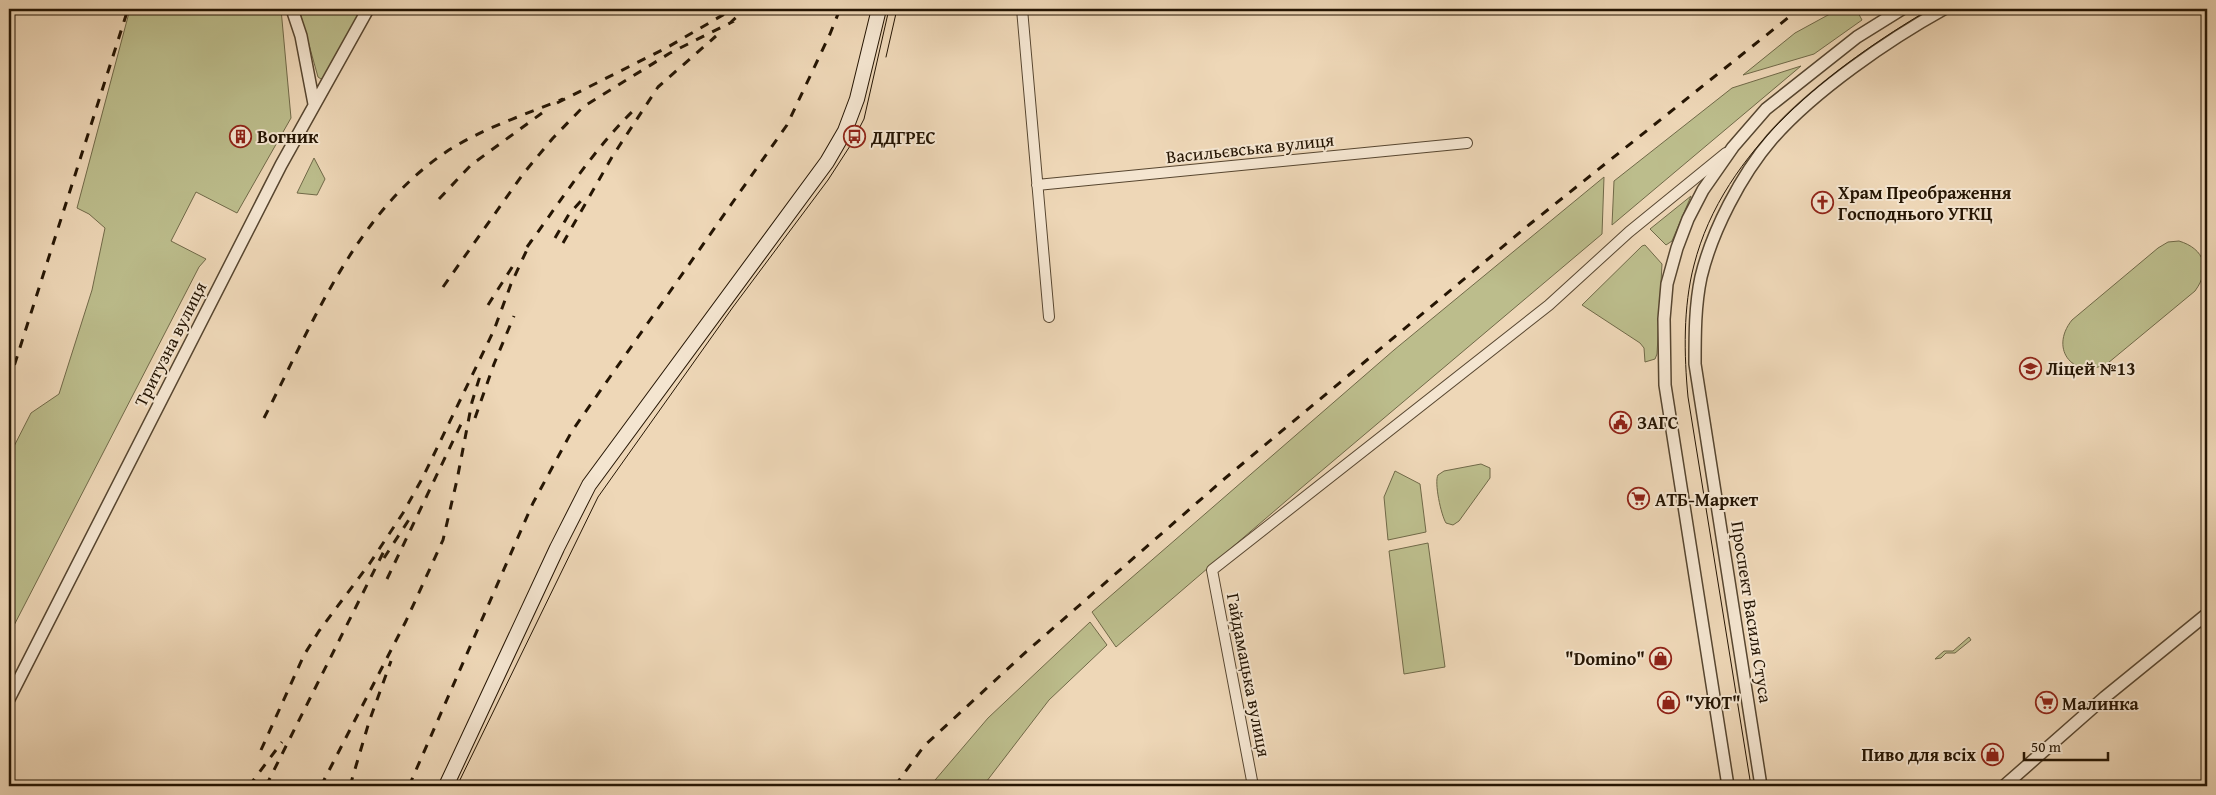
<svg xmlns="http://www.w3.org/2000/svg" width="2216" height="795" font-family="'Gentium Book Plus',serif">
	<rect width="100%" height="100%" fill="#eed7b7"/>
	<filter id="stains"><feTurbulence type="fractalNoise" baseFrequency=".004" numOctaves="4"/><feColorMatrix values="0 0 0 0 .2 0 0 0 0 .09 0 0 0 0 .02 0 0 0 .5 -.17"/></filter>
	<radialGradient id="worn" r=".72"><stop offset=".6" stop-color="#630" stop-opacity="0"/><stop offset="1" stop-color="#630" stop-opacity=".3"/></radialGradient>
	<!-- green -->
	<path fill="#bcbd8c" stroke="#706948" d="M130,9H281L291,118L237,213L196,192L171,241L206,259L199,267L9,635V456L31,413L59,394L92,290L105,228L89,214L77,208Z
		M299,9H324L339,12L361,9L324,77L321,79L318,77Z
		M1839,9H1856L1862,20L1814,54L1743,75L1795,33Z
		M1801,66L1612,225L1614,181L1732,88Z
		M314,158L325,179L317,195L297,193Z
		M1604,177L1602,234L1300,489L1116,647L1092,612L1394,350Z
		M1691,196L1672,241L1666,245L1650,229Z
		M2179,241C2205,249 2211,269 2195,291L2108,363C2075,381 2048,350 2072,320L2158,248L2168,242Z
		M1645,245L1662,264L1657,354L1655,359L1645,362L1644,348L1640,343L1582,305L1642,246Z
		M1481,464L1490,468V478L1459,521L1453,525L1446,523C1441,515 1434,482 1438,475L1444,471Z
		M1395,471L1420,484L1426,532L1388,540L1384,497Z
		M1428,543L1445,667L1404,674L1389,551Z
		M1090,622L1107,645L1049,700L983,786H930L988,718Z
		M1969,637L1971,640L1955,653H1946L1941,658L1935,659L1944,651H1953Z"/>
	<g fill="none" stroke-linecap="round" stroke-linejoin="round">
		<defs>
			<path id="minor" d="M1022,9L1049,317
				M1037,185L1467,143
				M1253,786L1212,570L1549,305L1629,232L1726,153"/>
			<path id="tertiary" d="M292,9L301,36L314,104
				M9,699L281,165L368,9
				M1728,786L1665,385L1664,319L1667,284L1677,248L1688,219L1703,190L1733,147L1766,109L1857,37L1902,9
				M1761,786L1695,364C1695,335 1695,305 1701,277C1712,231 1741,175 1772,139C1814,91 1888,40 1944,9
				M2004,786L2105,697L2207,614"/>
			<path id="secondary" d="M446,786L557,548L589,485L827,162L845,131L857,99L879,9"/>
		</defs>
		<!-- minor casing -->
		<use href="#minor" stroke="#574630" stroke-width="12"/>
		<!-- tertiary casing -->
		<use href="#tertiary" stroke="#574630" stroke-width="14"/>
		<!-- secondary casing -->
		<use href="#secondary" stroke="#251503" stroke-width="16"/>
		<!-- minor -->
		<use href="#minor" stroke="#f4e5d0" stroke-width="10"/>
		<!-- tertiary -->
		<use href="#tertiary" stroke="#f4e5d0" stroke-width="11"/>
		<!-- secondary -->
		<use href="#secondary" stroke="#f4e5d0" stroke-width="14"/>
		<!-- tram -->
		<path stroke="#251503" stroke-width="1" d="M886,57L897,9
			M457,786L598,497L733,307L828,180L850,146L864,119L889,9
			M1751,786L1688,397C1684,355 1683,307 1694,265C1723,150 1833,66 1930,9"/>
		<!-- rail -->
		<path stroke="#251503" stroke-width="3" stroke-dasharray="9 9" stroke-linecap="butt" d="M729,24L745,9
			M557,103L668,47L733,9
			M439,199L471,165L542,113
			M555,238L569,214L581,201
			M563,243L612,157L658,87L716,36
			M527,247C563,198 594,148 638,106
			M443,287L523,174L553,138L583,107L670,53L734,21
			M488,305L516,261
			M9,382L128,9
			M264,418C312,325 356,212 446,152C481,129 524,115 563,99
			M475,418L494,364L514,316
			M384,558L410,518
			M387,579L464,418
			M261,750L304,655L319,631L370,563L403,513L423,477L494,330L511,284L531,241
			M249,786L282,742
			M266,786L385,549
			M321,786L406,621L443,540L457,480L472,402L480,376
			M350,786L369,722L391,661
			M409,786L533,503L572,431L787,125L830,34L840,9
			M895,786L924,746L1027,651L1223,480L1530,224L1799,9"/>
	</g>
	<!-- icons -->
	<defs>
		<symbol id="building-ring" viewBox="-11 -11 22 22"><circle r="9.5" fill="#f4e5d0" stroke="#8f2418" stroke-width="1.5"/><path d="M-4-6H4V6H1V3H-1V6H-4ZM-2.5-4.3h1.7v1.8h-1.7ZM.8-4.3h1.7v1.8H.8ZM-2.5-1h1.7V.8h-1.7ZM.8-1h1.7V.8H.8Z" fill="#8f2418"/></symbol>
		<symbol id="bus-ring" viewBox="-11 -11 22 22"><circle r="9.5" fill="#f4e5d0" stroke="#8f2418" stroke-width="1.5"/><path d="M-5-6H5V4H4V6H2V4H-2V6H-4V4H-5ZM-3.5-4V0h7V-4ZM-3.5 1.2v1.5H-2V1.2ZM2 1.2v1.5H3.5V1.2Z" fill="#8f2418"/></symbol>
		<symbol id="church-ring" viewBox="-11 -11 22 22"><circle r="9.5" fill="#f4e5d0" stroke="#8f2418" stroke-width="1.5"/><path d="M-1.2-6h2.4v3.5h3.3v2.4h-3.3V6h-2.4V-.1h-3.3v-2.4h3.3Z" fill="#8f2418"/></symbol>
		<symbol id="school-ring" viewBox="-11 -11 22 22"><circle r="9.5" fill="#f4e5d0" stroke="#8f2418" stroke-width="1.5"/><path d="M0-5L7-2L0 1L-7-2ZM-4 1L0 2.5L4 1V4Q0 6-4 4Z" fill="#8f2418"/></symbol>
		<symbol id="civic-ring" viewBox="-11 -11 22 22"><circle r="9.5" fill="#f4e5d0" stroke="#8f2418" stroke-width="1.5"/><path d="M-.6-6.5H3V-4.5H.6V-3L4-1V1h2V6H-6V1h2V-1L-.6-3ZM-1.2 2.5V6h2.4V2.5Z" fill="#8f2418"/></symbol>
		<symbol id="supermarket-ring" viewBox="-11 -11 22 22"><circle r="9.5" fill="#f4e5d0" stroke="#8f2418" stroke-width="1.5"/><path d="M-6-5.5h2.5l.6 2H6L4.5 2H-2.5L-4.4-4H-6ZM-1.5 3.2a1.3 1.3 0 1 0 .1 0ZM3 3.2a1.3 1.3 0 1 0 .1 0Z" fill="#8f2418"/></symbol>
		<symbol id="shop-ring" viewBox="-11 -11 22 22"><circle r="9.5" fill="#f4e5d0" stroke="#8f2418" stroke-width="1.5"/><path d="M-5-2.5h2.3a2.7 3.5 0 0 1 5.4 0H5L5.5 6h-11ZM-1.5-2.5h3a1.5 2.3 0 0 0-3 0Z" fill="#8f2418"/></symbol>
	</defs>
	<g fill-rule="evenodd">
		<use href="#building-ring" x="228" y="124" width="25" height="25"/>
		<use href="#bus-ring" x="842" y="124" width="25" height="25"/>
		<use href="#church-ring" x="1810" y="190" width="25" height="25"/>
		<use href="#school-ring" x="2018" y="356" width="25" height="25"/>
		<use href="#civic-ring" x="1608" y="410" width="25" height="25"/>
		<use href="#supermarket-ring" x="1626" y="486" width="25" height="25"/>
		<use href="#shop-ring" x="1648" y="646" width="25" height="25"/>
		<use href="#shop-ring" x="1656" y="690" width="25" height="25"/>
		<use href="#supermarket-ring" x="2034" y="690" width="25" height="25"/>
		<use href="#shop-ring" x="1980" y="742" width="25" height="25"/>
	</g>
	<g text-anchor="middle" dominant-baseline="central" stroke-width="4" stroke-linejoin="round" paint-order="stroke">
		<!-- poi labels -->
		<g font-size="18" font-weight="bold" fill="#251503" stroke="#f4e5d0" text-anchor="start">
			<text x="257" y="136">Вогник</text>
			<text x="871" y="137">ДДГРЕС</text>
			<text x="1838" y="192">Храм Преображення<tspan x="1838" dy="21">Господнього УГКЦ</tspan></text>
			<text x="2046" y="368">Ліцей №13</text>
			<text x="1637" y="422">ЗАГС</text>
			<text x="1655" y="499">АТБ-Маркет</text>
			<text x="1645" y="658" text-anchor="end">"Domino"</text>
			<text x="1685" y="702">"УЮТ"</text>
			<text x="2062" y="703">Малинка</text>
			<text x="1976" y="754" text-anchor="end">Пиво для всіх</text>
		</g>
		<!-- street labels -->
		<g font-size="18" fill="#251503" stroke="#f4e5d0">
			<text transform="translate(1250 148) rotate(-6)">Васильєвська вулиця</text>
			<text transform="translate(170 344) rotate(-63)">Тритузна вулиця</text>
			<text transform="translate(1752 612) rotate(81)">Проспект Василя Стуса</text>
			<text transform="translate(1249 675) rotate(79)">Гайдамацька вулиця</text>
		</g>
	</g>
	<!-- margin -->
	<rect width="2216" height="795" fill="none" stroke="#eed7b7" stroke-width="30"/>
	<rect x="10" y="10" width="2196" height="775" fill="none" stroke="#251503" stroke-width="2.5"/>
	<rect x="15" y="15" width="2186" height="765" fill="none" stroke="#251503"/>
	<!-- scale -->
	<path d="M2024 752v8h84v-8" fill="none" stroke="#251503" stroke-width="2.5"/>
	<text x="2031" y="752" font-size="15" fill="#251503" stroke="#f4e5d0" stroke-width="4" paint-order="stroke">50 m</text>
	<rect width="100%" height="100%" filter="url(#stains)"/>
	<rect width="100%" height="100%" fill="url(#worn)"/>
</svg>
